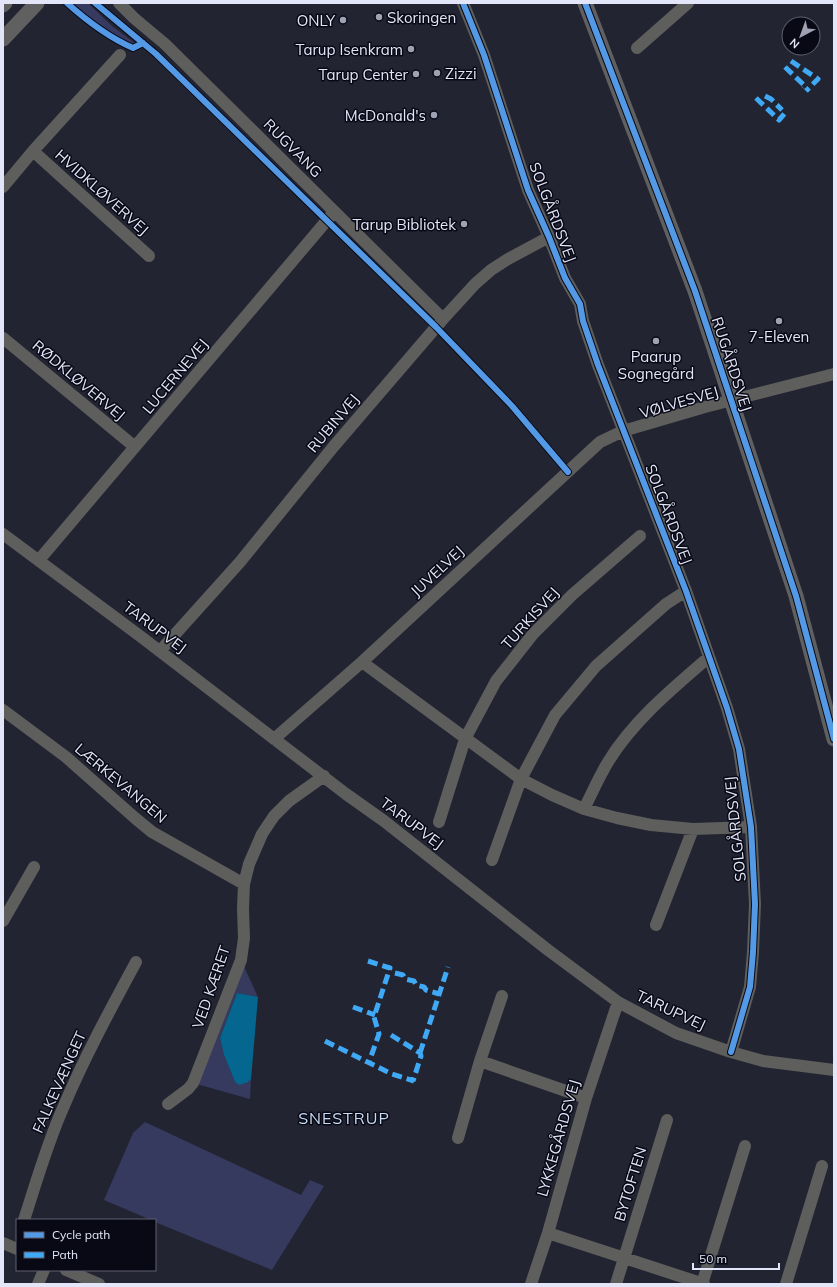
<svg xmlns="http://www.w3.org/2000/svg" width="837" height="1287" font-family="Mulish,sans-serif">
	<rect width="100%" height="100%" fill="#222432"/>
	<!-- green -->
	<path fill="#373a5f" d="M72,3H88L112,26L136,44L134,46C111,38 90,20 72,3Z
		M241,960L258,997L237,993L220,1038L224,1055L235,1082H248L251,1079L250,1099L193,1083Z
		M145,1122L301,1195L310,1180L324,1186L272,1270L155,1222V1220H151L104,1200L133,1133Z"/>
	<!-- water -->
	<path fill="#056790" d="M237,993L258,997L251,1079L248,1082L239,1085L235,1082L224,1055L220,1038Z"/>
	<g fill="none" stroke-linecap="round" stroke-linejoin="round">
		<!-- minor -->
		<path stroke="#5e5e5c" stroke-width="12" d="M119,3L134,18L165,44L443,319
			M463,3L484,55L528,190L549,237L565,278L580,304L583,321L598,365L686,591L727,708L739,749L751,827L755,904L753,952L750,987L731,1052
			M637,48L688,3
			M33,151L149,256
			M3,187L33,151L120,55
			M3,338L135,447
			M3,534L140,636L346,794L384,821L548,950L618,1002L676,1033L731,1052L763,1061L834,1070
			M39,560L334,212
			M160,651L240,562L334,446L443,319L475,284L491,270L508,259L549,237
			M362,662L521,779L552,795L584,809L617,818L651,825L693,829L751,827
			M3,710L66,757L135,818L152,832L244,884
			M274,739L362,662L600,442L623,431L705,407L834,374
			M584,809C592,793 599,777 608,762C633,721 673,688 709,657
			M439,822L465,739L496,681L533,634L572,595L640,536
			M492,860L521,779L555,715L596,666L666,604L686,591
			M3,921L34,867
			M656,925L693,829
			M480,1061L586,1098
			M168,1104L188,1089L193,1083L241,960L244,938L243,909L244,884L249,864L262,834L274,816L289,801L324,776
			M458,1138L480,1061L502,996
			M24,1220C36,1183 47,1144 63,1108C84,1058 110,1010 136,962
			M548,1233L704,1284
			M3,1243L17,1249
			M66,1270L99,1284
			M38,1284L44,1270
			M531,1284L548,1233L586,1098L618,1002
			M616,1284L667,1120
			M702,1284L745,1146
			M786,1284L822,1166"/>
		<!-- major -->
		<path stroke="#606060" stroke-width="15" d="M585,3L695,291L796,596L834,739
			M3,5L5,3
			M3,39L37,3"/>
		<!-- quiet -->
		<path stroke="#3fa9f5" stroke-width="5" stroke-dasharray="10 5" stroke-linecap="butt" d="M791,61L818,79L806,91
			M785,67L805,86L803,88
			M765,96L771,99L782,110
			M756,98L779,120L785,113
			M368,961L390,968L374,1017L379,1034L369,1062
			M395,973L403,975L405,979L414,981L416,985L424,987L426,990L439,994
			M353,1007L375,1015
			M391,1035L420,1053L421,1056L413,1081
			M325,1041L392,1074L414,1081
			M420,1053L448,967"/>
		<defs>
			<path id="cycleway" d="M67,3C87,21 108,37 133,48L143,43
				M95,3L156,54L436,327L512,406L568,472
				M463,3L484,55L528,190L549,237L565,278L580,304L583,321L598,365L686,591L727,708L739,749L751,827L755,904L753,952L750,987L731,1052
				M585,3L695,291L796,596L834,739"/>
		</defs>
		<!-- cycleway casing -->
		<use href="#cycleway" stroke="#080915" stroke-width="8"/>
		<!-- cycleway -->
		<use href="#cycleway" stroke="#5399e6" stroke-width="6"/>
	</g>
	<!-- markers -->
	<g fill="#9fa2b3" stroke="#080915" stroke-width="1.5">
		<circle cx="379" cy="17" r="4"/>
		<circle cx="343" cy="20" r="4"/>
		<circle cx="411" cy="49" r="4"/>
		<circle cx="437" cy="73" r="4"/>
		<circle cx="416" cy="74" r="4"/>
		<circle cx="434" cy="115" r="4"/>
		<circle cx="464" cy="224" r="4"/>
		<circle cx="779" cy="321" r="4"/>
		<circle cx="656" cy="341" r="4"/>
	</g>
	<g text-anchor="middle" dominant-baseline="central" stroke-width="3" stroke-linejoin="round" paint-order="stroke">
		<!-- poi labels -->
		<g font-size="15" fill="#e3e6f8" stroke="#080915" text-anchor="end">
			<text x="387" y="17" text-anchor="start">Skoringen</text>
			<text x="335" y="20">ONLY</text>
			<text x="403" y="49">Tarup Isenkram</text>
			<text x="445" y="73" text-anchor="start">Zizzi</text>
			<text x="408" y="74">Tarup Center</text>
			<text x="426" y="115">McDonald's</text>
			<text x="456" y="224">Tarup Bibliotek</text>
			<text x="779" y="336" text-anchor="middle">7-Eleven</text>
			<text x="656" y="356" text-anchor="middle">Paarup<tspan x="656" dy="17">Sognegård</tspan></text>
		</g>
		<!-- street labels -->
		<g font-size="15" fill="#e3e6f8" stroke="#080915">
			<text transform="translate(293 148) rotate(45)">RUGVANG</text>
			<text transform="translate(102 192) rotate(42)">HVIDKLØVERVEJ</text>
			<text transform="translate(553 212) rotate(69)">SOLGÅRDSVEJ</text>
			<text transform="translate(732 364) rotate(72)">RUGÅRDSVEJ</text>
			<text transform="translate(175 376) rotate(-50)">LUCERNEVEJ</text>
			<text transform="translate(79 380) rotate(40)">RØDKLØVERVEJ</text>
			<text transform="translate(679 402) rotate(-16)">VØLVESVEJ</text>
			<text transform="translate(333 423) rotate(-50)">RUBINVEJ</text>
			<text transform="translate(669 514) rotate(69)">SOLGÅRDSVEJ</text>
			<text transform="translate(437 571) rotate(-43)">JUVELVEJ</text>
			<text transform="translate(530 618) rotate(-48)">TURKISVEJ</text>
			<text transform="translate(155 627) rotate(37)">TARUPVEJ</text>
			<text transform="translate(121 783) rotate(40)">LÆRKEVANGEN</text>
			<text transform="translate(412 823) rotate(37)">TARUPVEJ</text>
			<text transform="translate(735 829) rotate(-96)">SOLGÅRDSVEJ</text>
			<text transform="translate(211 987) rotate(-71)">VED KÆRET</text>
			<text transform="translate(671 1010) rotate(25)">TARUPVEJ</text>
			<text transform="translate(59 1082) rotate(-66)">FALKEVÆNGET</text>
			<text transform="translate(558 1138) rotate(-74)">LYKKEGÅRDSVEJ</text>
			<text transform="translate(630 1184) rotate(-73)">BYTOFTEN</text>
		</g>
		<!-- neighbourhood labels -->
		<g font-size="16" letter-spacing="1" fill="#c7dbf3" stroke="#080915">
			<text x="344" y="1118">SNESTRUP</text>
		</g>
	</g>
	<!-- border -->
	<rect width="837" height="1287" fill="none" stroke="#e3e6f8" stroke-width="8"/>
	<!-- legend -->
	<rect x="16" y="1219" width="140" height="52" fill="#080915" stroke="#606170"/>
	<rect x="24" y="1232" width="20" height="6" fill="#5399e6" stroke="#606170"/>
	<text x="52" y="1239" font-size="12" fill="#e3e6f8">Cycle path</text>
	<rect x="24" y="1252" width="20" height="6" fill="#3fa9f5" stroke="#606170"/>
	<text x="52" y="1259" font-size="12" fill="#e3e6f8">Path</text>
	<!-- north arrow -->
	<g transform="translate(801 36) rotate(221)"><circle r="19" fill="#080915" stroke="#606170"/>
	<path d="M0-3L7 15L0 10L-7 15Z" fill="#9fa2b3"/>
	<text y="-6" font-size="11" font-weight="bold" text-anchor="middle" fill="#e3e6f8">N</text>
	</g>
	<!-- scale -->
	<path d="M693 1263v6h86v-6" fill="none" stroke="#e3e6f8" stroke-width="2"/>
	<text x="699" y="1263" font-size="12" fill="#e3e6f8" stroke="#080915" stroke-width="3" paint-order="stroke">50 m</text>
</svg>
